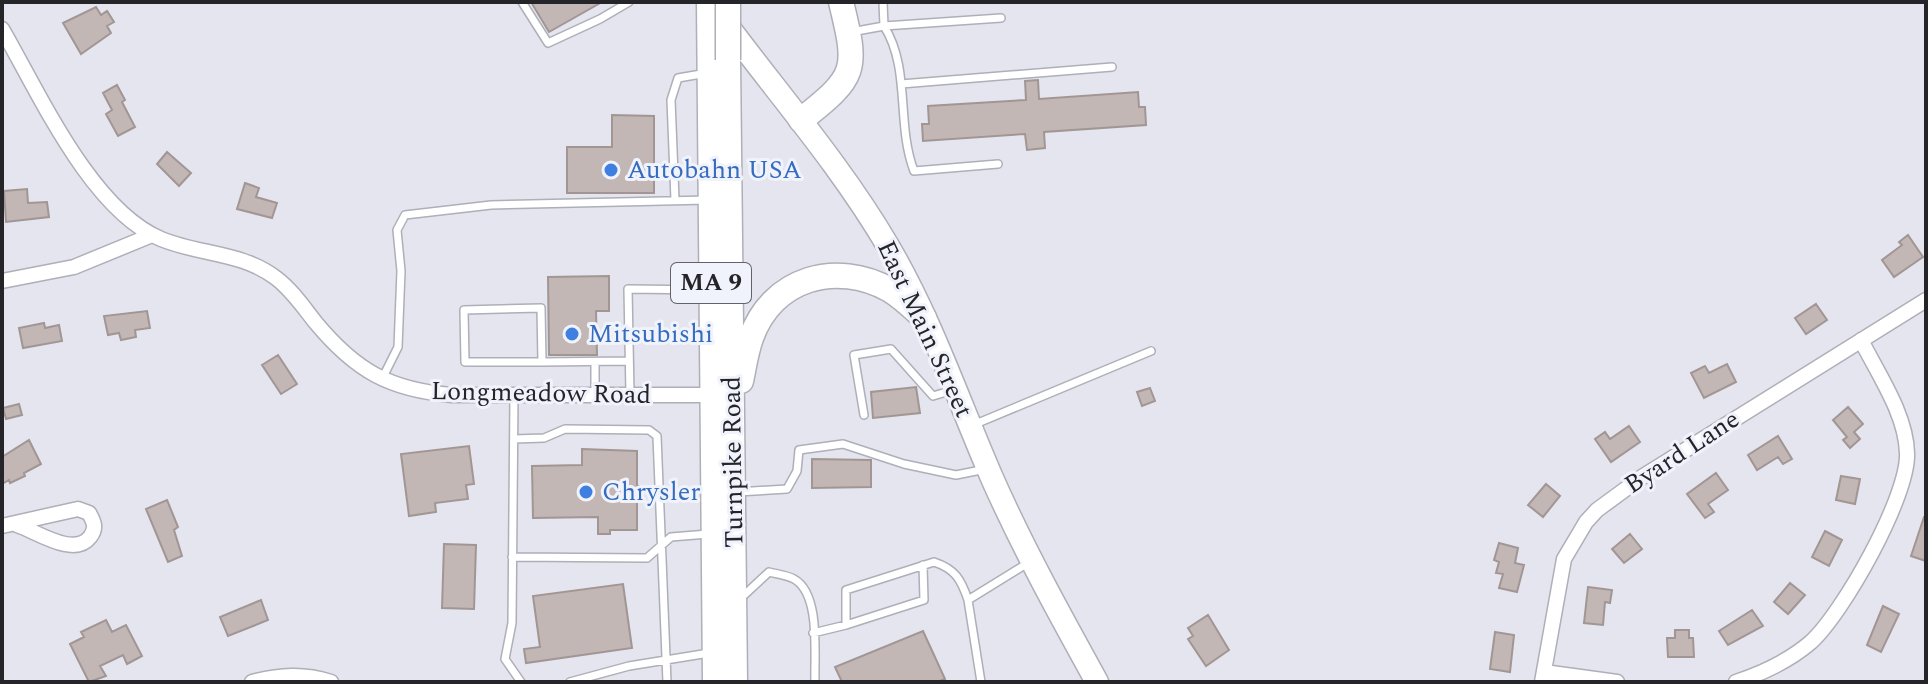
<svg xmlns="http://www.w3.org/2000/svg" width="1928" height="684" font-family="Spectral,serif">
	<rect width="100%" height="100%" fill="#e4e5ef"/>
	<!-- building -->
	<path fill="#c2b7b5" stroke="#a19694" stroke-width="2" d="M531,2H602L549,32Z
		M96,7L101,15L107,11L114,22L107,26L111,33L81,54L63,23Z
		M1038,80L1039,99L1138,92L1139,107H1145L1146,125L1044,132L1045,148L1027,150L1025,134L923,141L922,124H929L928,106L1026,100L1025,81Z
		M117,85L125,100L122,102L135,127L118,136L106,114L112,110L103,93Z
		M612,115L654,116V193H567V147H612Z
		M167,152L191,173L179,186L157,164Z
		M245,183L259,188L256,197L277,203L272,218L237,209Z
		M27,189L28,203L47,202L49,217L6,222L4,191Z
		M1908,235L1923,257L1894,277L1882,260L1902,245L1899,242Z
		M609,276V311H596L597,355H549L548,277Z
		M1816,304L1827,320L1806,334L1795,318Z
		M147,311L150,328L135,330L136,337L121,340L119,333L108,335L104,316Z
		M44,323L45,328L59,325L62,341L23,348L19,328Z
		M278,355L297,384L281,394L262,365Z
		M1727,364L1736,382L1704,398L1691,373L1705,366L1709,373Z
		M916,387L920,413L873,418L871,392Z
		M1150,388L1155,401L1142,406L1137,392Z
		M19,404L22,415L6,419L3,408Z
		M1848,407L1863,424L1854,432L1860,439L1850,448L1843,440L1847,437L1833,420Z
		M1629,426L1640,442L1611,462L1595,439L1605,432L1610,439Z
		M1778,436L1792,459L1783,464L1778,457L1757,470L1748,455Z
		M29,440L41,464L24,473L25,476L10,483L9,480L2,484V457Z
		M469,446L474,484L466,485L468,499L435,503L436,512L409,516L401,454Z
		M582,449L637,451V486H640V498H637V530H610V534H598V517L533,518L532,466L582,465Z
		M812,459L871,460V487L812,488Z
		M1716,473L1728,490L1708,504L1714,512L1705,518L1687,494Z
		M1841,476L1860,479L1855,504L1836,500Z
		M1546,484L1560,496L1543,517L1528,505Z
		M167,500L178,527L174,530L182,556L168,562L146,509Z
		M1924,517H1926V561L1911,556Z
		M1825,531L1842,540L1829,566L1812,557Z
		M1630,534L1642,549L1624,563L1612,549Z
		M1499,543L1518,548L1515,563L1524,565L1517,592L1499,588L1503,574L1496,573L1499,562L1494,560Z
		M444,544L476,545L474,609L442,608Z
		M1790,583L1805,595L1788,614L1774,602Z
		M623,584L632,648L526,663L524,649L540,647L533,596Z
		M1588,587L1612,590L1610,603L1605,602L1603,625L1584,623Z
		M261,600L268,620L228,636L220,617Z
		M1883,606L1899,614L1881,652L1867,645Z
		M1752,610L1763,626L1728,645L1719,631Z
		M1208,615L1229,650L1206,666L1188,639L1193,636L1188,628Z
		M106,620L112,632L126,625L142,656L127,664L123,655L100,666L106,676L89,682L70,644L84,637L81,632Z
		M1675,630H1689V638H1693L1694,657H1668L1667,638H1675Z
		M923,631L945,679L937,682H842L835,667Z
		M1495,632L1514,635L1510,672L1490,669Z"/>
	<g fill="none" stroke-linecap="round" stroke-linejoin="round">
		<defs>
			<path id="service" d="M522,2L548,43L600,19L629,2
				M851,32L884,26L883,2
				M901,84L1112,67
				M998,164L914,171C896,124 911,69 884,26L1001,18
				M675,200L671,100L678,78L707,73
				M542,362H465L464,310L541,308L542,362L628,361
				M595,362V394
				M382,379L398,347L401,271L397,230L405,215L491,205L708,200
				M630,394L628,289L709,290
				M514,395L512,623L505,659L521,682
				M864,415L854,355L891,349L933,396L953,390
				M973,425L1151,351
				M514,439L544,438L565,429L649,430L657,436L667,682
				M737,492L787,489L797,471L799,450L843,444L904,464L956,475L986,469
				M512,557L647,558L671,537L708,534
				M741,598L769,572C777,574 787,575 794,579C821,594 814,654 815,682
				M846,625L924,600L923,565
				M813,633L846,625V590L934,562C955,569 961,579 968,600
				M570,682L629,666L709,653
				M981,682L968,600L1028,563"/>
			<path id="minor" d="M2,29C39,93 91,210 161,239C200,255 242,252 276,278C292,290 304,308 316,323C356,371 390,390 452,395H712
				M2,281L74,267L152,235
				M2,526L78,509L89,513C94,522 97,528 90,537C74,558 36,531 17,525
				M1544,672L1617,682
				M252,682C280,675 303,673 331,682
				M1542,682L1564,559L1586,522L1597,510L1642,477L1926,300
				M1736,682C1763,673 1789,661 1811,642C1843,613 1909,496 1907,453C1906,414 1878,374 1861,340"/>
			<path id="secondary" d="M724,21C779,95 841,166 888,246C931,319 958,400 992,478C1023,548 1060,615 1097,682"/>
			<path id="trunk" d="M709,2L715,682
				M728,60L735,682
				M801,120C857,76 858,71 841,2
				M741,381C744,367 746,352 751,338C772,278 836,260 890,290C903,298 913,308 924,318"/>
		</defs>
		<!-- service casing -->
		<use href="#service" stroke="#aeafb8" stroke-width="10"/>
		<!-- minor casing -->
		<use href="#minor" stroke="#aeafb8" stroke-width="17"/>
		<!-- secondary casing -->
		<use href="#secondary" stroke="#aeafb8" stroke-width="25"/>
		<!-- trunk casing -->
		<use href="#trunk" stroke="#aeafb8" stroke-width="27"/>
		<!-- service -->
		<use href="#service" stroke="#fff" stroke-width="7"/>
		<!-- minor -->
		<use href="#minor" stroke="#fff" stroke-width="14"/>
		<!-- secondary -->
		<use href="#secondary" stroke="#fff" stroke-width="22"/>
		<!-- trunk -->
		<use href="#trunk" stroke="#fff" stroke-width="24"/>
		<defs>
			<path id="trunk-bridge" d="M728,2V60"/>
		</defs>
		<!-- trunk-bridge casing -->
		<use href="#trunk-bridge" stroke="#aeafb8" stroke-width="27" stroke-linecap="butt"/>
		<!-- trunk-bridge -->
		<use href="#trunk-bridge" stroke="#fff" stroke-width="24"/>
	</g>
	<!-- markers -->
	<g fill="#3f7fe0" stroke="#f1f3fc" stroke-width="3">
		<circle cx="611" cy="170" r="8"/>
		<circle cx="572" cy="334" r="8"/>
		<circle cx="586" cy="492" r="8"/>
	</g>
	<g text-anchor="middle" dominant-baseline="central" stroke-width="6" stroke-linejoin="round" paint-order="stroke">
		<!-- shield labels -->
		<rect fill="#f1f3fc" stroke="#626368" stroke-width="2" x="671" y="263" width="80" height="40" rx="6"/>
		<g font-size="24" font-weight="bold" fill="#252529">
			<text x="711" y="283">MA 9</text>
		</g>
		<!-- shop labels -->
		<g font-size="26" fill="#366cbe" stroke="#f1f3fc" text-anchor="start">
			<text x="627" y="170">Autobahn USA</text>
			<text x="588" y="334">Mitsubishi</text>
			<text x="602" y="492">Chrysler</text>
		</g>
		<!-- street labels -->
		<g font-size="26" fill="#252529" stroke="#f1f3fc">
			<text transform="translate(925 329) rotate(65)">East Main Street</text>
			<text transform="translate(541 393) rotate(1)">Longmeadow Road</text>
			<text transform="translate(1682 452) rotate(-33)">Byard Lane</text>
			<text transform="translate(733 462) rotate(-91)">Turnpike Road</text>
		</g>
	</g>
	<!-- border -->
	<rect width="1928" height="684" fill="none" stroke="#252529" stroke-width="8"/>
</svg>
